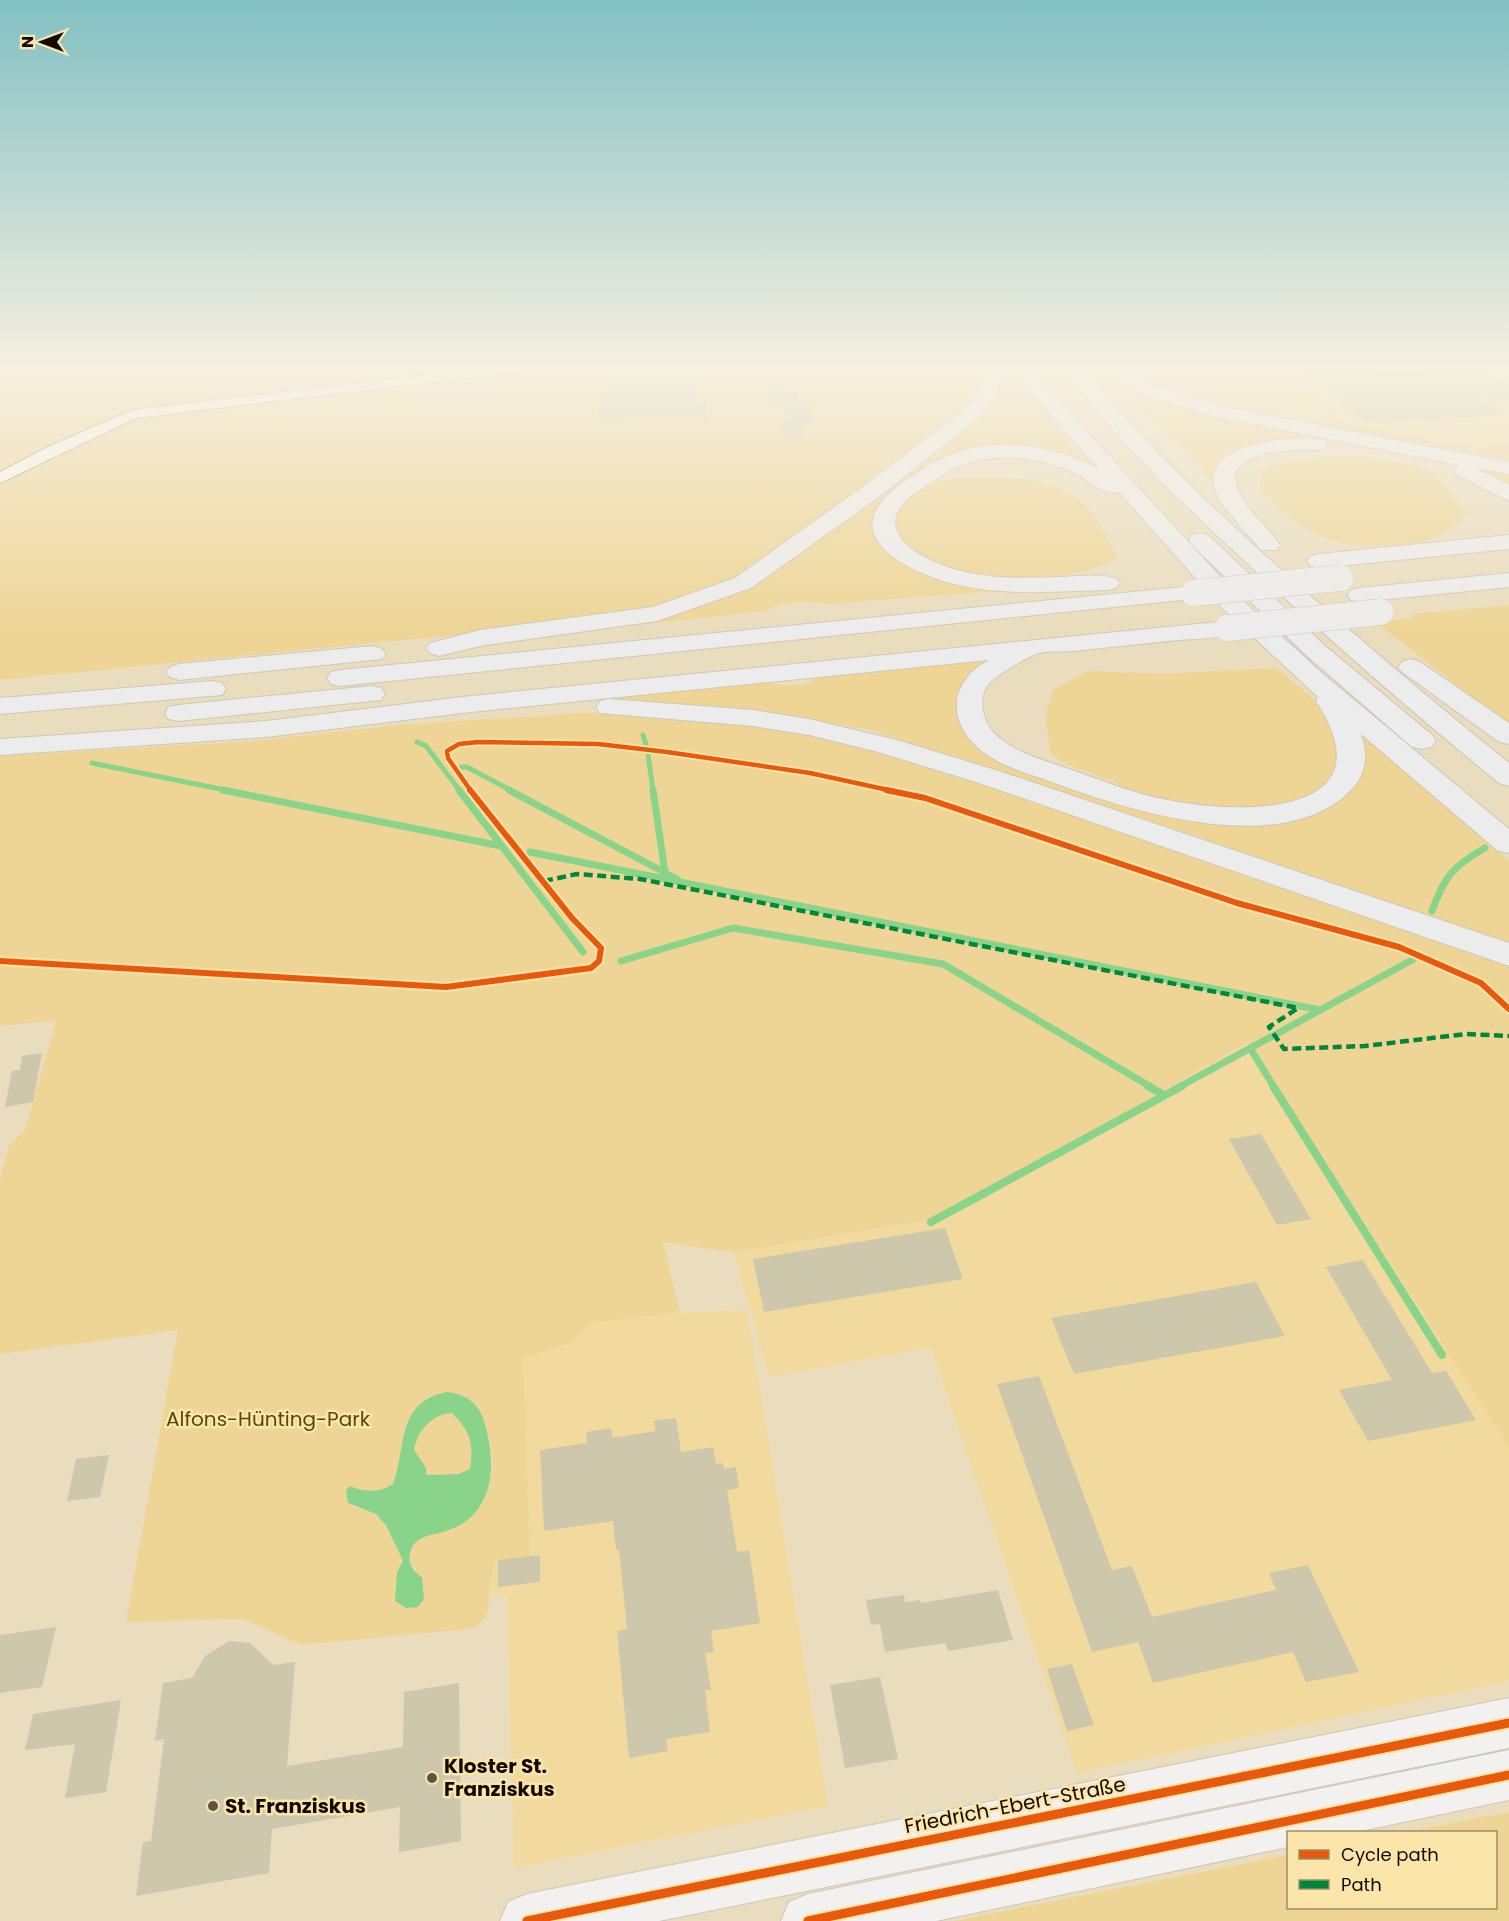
<svg xmlns="http://www.w3.org/2000/svg" width="1509" height="1921" font-family="Poppins,sans-serif">
	<rect width="100%" height="100%" fill="#eaddbd"/>
	<!-- built -->
	<path fill="#f2da9f" d="M1284,365H1509V446L1477,448L1348,425Z
		M1249,1042L1509,1447V1681L1077,1773L931,1348L769,1377L734,1252L945,1217Z
		M747,1310L828,1806L514,1868L507,1594L491,1595L494,1560L530,1556L523,1358L569,1344L591,1322L680,1313Z"/>
	<!-- green -->
	<path fill="#eed595" fill-rule="evenodd" d="M0,365H980L979,378L961,413L753,567L727,582L643,612L585,622L0,680Z
		M1008,365L1017,381L1047,416L1043,419L1053,431L1062,435L1086,463L974,449L930,463L884,500L875,515L878,538L890,552L1024,589L827,604C806,600 784,600 765,611L609,628L661,618L721,599L770,571L994,396Z
		M1121,365H1195L1206,375L1289,370L1348,425L1477,448L1509,446V460L1208,403L1169,391Z
		M1115,379L1150,395L1509,472V484C1478,463 1354,439 1315,441C1287,442 1252,454 1224,459L1216,469L1215,480H1210L1192,457Z
		M1335,457C1361,458 1411,458 1432,474C1446,485 1456,500 1467,514C1457,522 1446,534 1434,538C1419,544 1403,544 1388,545C1332,549 1295,531 1260,488L1261,471L1286,461Z
		M961,477C1007,478 1060,473 1092,513C1102,527 1110,543 1118,558C1061,586 984,588 927,559C920,556 911,553 906,548C901,543 897,536 893,530L897,507L927,483Z
		M1509,605V726L1376,622L1413,618L1412,614Z
		M1000,656C983,664 959,676 959,699C958,708 966,722 969,731L1094,793L1297,816L1360,747L1365,737L1509,861V945L972,762L870,730L749,709L609,698L760,681C780,687 808,689 823,674Z
		M1276,668L1307,693L1327,714L1342,759L1333,779L1309,797L1273,808H1197L1120,790L1119,784L1067,764L1051,754L1045,717L1053,690L1088,671L1163,674Z
		M585,713L739,720L885,752L955,772L1509,962V1447L1248,1042L945,1217L734,1252L663,1242L680,1313L591,1322L569,1344L523,1358L530,1557L494,1560L487,1615L476,1628L301,1645L244,1619L126,1622L178,1330L0,1354V1180L9,1146L26,1128L56,1020L0,1026V756L252,741L400,725ZM431,1395L488,1434C496,1459 491,1483 482,1506L415,1543C403,1561 414,1564 420,1579C422,1585 423,1592 424,1599L406,1608L395,1601L397,1572L403,1561C395,1548 389,1524 378,1516C364,1504 347,1515 346,1490L350,1486C363,1492 381,1493 393,1484C405,1451 396,1418 431,1395Z
		M452,1413C470,1431 474,1443 470,1469L459,1474L425,1475L413,1450C417,1430 432,1414 452,1413Z
		M1509,1812V1921H953L1288,1855V1908H1496V1832H1405Z"/>
	<!-- water -->
	<path fill="#89d38b" fill-rule="evenodd" d="M447,1392C465,1394 479,1403 484,1421C497,1463 496,1515 446,1531C434,1535 415,1536 411,1550C407,1561 412,1571 422,1577L424,1599L418,1607L406,1608L395,1601L397,1572L403,1561L386,1525L376,1514L348,1503L346,1490L350,1486C363,1492 381,1493 393,1484C407,1448 395,1402 447,1392ZM452,1413C470,1431 474,1443 470,1469L459,1474L426,1475V1468L414,1450C417,1431 432,1414 452,1413Z"/>
	<g fill="none" stroke-linecap="round" stroke-linejoin="round">
		<!-- stream-far2 -->
		<path stroke="#89d38b" stroke-width="5" d="M643,735L646,745
			M417,742L426,746L460,791
			M648,754L653,791
			M92,763L230,791
			M461,767H467L512,791"/>
		<!-- stream-far1 -->
		<path stroke="#89d38b" stroke-width="7" d="M223,790L501,846
			M459,790L583,952
			M509,790L677,879
			M653,790L665,873
			M530,852L1320,1010
			M1432,911C1444,877 1453,866 1485,848
			M621,961L733,928L943,964L1151,1087
			M1250,1048L1274,1087
			M1179,1087L1412,960"/>
		<!-- stream -->
		<path stroke="#89d38b" stroke-width="8" d="M1148,1086L1164,1095
			M1273,1086L1442,1355
			M931,1222L1182,1086"/>
	</g>
	<!-- building -->
	<path fill="#cdc7ab" d="M1370,365L1377,371L1444,368L1441,365H1478L1509,388V398L1484,399L1504,415L1365,423L1302,368Z
		M697,378V402H706V419L597,417L601,395H605L608,381Z
		M768,387L798,390V405H813V425H804V434H783L785,408H768Z
		M42,1053L33,1102L5,1107L12,1071L20,1070L22,1056Z
		M1261,1134L1311,1219L1277,1225L1229,1139Z
		M945,1228L963,1279L764,1312L753,1259Z
		M1363,1260L1432,1373L1446,1371L1476,1420L1368,1441L1339,1390L1392,1380L1326,1267Z
		M1256,1282L1285,1336L1074,1374L1051,1318Z
		M1039,1376L1112,1570L1132,1566L1152,1617L1276,1590L1269,1573L1308,1565L1359,1672L1306,1682L1293,1652L1153,1683L1138,1642L1092,1652L997,1384Z
		M676,1418L681,1452L713,1447L716,1464L723,1463L724,1469L736,1467L739,1488L727,1490L737,1552L749,1550L760,1623L711,1631L714,1652L705,1653L711,1690H705L710,1732L666,1739L668,1751L629,1758L617,1631L627,1629L619,1549L616,1550L613,1521L544,1531L540,1450L587,1443L586,1432L611,1428L612,1437H618L656,1431L654,1421Z
		M109,1455L100,1497L67,1501L76,1459Z
		M540,1555V1582L498,1587V1560Z
		M998,1590L1013,1640L948,1651L945,1643L885,1652L880,1624L871,1625L866,1600L904,1595L905,1602L920,1600L921,1603Z
		M56,1627L42,1687L0,1693V1635Z
		M229,1641L250,1643L273,1665L295,1662L287,1766L403,1747L404,1692L459,1683L461,1841L399,1852L400,1807L272,1829L269,1873L136,1896L143,1842L151,1841L164,1739L155,1741L163,1683L192,1678L205,1656Z
		M1072,1664L1094,1725L1067,1731L1047,1669Z
		M880,1677L898,1759L845,1768L830,1685Z
		M121,1700L106,1792L65,1798L75,1744L25,1750L33,1714Z"/>
	<g fill="none" stroke-linecap="round" stroke-linejoin="round">
		<defs>
			<path id="minor" d="M508,365H549L542,369L136,418L0,483V472L52,445L133,410Z"/>
			<path id="major" d="M1509,1698V1748L659,1921H500L508,1902L527,1894Z
				M1509,1750V1800L1356,1832H1288V1847L936,1921H781L789,1902L808,1894Z"/>
			<path id="highway" d="M989,365H1007L995,396L978,418L880,496L751,588L657,621L480,646L439,656L430,653L426,648L430,643L480,630L653,607L735,578L864,486L964,410L976,395Z
				M1011,365H1029L1048,389L1240,598L1323,674L1509,829V853L1498,851L1361,734C1369,755 1366,776 1349,792C1281,858 1134,812 1057,784C1034,775 1007,769 986,754C947,727 946,683 989,660L471,712L266,737L0,755V739L266,721L471,696L1228,621L1237,623L1240,628L1237,633C1218,638 1198,639 1178,640C1144,644 1109,647 1074,651C1063,652 1043,650 1034,655C1023,660 991,677 986,688C978,702 984,723 995,734C1015,753 1044,760 1069,769C1101,780 1134,794 1168,800C1241,815 1392,817 1316,701L1318,697L1222,608L1119,492C1102,496 1092,482 1078,475C1032,452 974,449 932,482C921,490 904,498 898,511C891,524 898,539 909,547C953,580 1009,579 1062,577C1080,576 1099,574 1116,578L1120,583L1116,588L1108,590C1060,591 1011,596 963,586C933,580 853,552 877,509C884,495 897,487 910,478C932,462 955,450 983,446C1023,441 1063,451 1098,468L1034,397Z
				M1062,365H1081C1150,451 1231,526 1314,599C1378,655 1443,710 1509,763V786L1499,783C1408,709 1320,632 1235,552C1174,495 1110,435 1062,365Z
				M1094,365H1117L1156,386L1224,407L1509,462V474L1475,468L1509,485V501L1456,474L1453,470L1459,465L1213,416L1142,394Z
				M1306,438L1325,440L1328,444L1325,448L1318,450C1292,450 1251,448 1235,473C1236,504 1264,521 1280,545L1277,550H1261C1248,533 1218,506 1214,486C1207,444 1279,439 1306,438Z
				M1200,533L1208,535L1324,645L1432,735L1436,741L1432,747L1422,749L1412,747L1306,655L1192,545L1189,540L1192,535Z
				M1509,535V549L1319,568L1311,566L1307,561L1311,556L1319,554Z
				M1509,573V587L1359,602L1351,600L1347,595L1351,590L1359,588Z
				M1194,586L1202,588L1206,593L1202,598L340,686L331,684L327,678L331,672L340,670Z
				M373,646L382,649L386,654L382,659L179,680L170,677L166,672L170,667L179,664Z
				M1411,659L1420,662L1509,723V744L1499,742L1402,672L1398,667L1402,662Z
				M213,681L222,683L226,689L222,695L0,714V698Z
				M372,686L381,688L385,694L381,700L178,721L168,719L165,713L168,707L178,705Z
				M609,699L753,710L809,719L897,740L1002,772L1509,943V966L982,784L878,752L809,735L753,726L600,713L596,707L600,701Z"/>
		</defs>
		<!-- minor casing -->
		<use href="#minor" stroke="#a69b7f" stroke-width="2"/>
		<!-- major casing -->
		<use href="#major" stroke="#cdc7b8" stroke-width="2"/>
		<!-- highway casing -->
		<use href="#highway" stroke="#cdc7b8" stroke-width="2"/>
		<!-- minor -->
		<use href="#minor" fill="#fcfaf5" fill-rule="evenodd"/>
		<!-- major -->
		<use href="#major" fill="#f2f1f0" fill-rule="evenodd"/>
		<!-- highway -->
		<use href="#highway" fill="#edecec" fill-rule="evenodd"/>
		<defs>
			<path id="highway-bridge" d="M1194,593L1340,578
				M1228,628L1380,612"/>
		</defs>
		<!-- highway-bridge casing -->
		<use href="#highway-bridge" stroke="#cdc7b8" stroke-width="27" stroke-linecap="butt"/>
		<!-- highway-bridge -->
		<use href="#highway-bridge" stroke="#edecec" stroke-width="26"/>
		<!-- quiet -->
		<path stroke="#00873e" stroke-width="4.5" stroke-dasharray="9 4.5" stroke-linecap="butt" d="M544,881L577,874L640,879L1298,1008L1269,1027L1284,1049L1365,1046L1466,1034L1509,1036"/>
		<defs>
			<path id="cycleway-far2" d="M471,791L448,758L447,751L459,744L478,742L598,744L667,752L810,773L893,791"/>
			<path id="cycleway-far1" d="M886,790L925,798L1237,903L1399,947L1481,983L1509,1009
				M0,961L446,987L591,968L599,961L601,948L572,918L470,790"/>
			<path id="cycleway" d="M527,1921L1509,1723
				M808,1921L1509,1775"/>
		</defs>
		<!-- cycleway-far2 casing -->
		<use href="#cycleway-far2" stroke="#fce5ab" stroke-width="8"/>
		<!-- cycleway-far1 casing -->
		<use href="#cycleway-far1" stroke="#fce5ab" stroke-width="10"/>
		<!-- cycleway casing -->
		<use href="#cycleway" stroke="#fce5ab" stroke-width="13"/>
		<!-- cycleway-far2 -->
		<use href="#cycleway-far2" stroke="#e8590c" stroke-width="4.5"/>
		<!-- cycleway-far1 -->
		<use href="#cycleway-far1" stroke="#e8590c" stroke-width="6"/>
		<!-- cycleway -->
		<use href="#cycleway" stroke="#e8590c" stroke-width="9"/>
	</g>
	<!-- sky -->
	<linearGradient id="sky" x2="0" y2="1"><stop stop-color="#82c0c3"/><stop offset="0.58" stop-color="#f6f0e1"/><stop offset="1" stop-color="#f6f0e1" stop-opacity="0"/></linearGradient>
	<rect width="1509" height="634" fill="url(#sky)"/>
	<!-- markers -->
	<g fill="#5e5442" stroke="#fce5ab" stroke-width="2">
		<circle cx="432" cy="1778" r="6"/>
		<circle cx="213" cy="1806" r="6"/>
	</g>
	<g text-anchor="middle" dominant-baseline="central" stroke-width="5" stroke-linejoin="round" paint-order="stroke">
		<!-- near-park labels -->
		<g font-size="20" fill="#5a460b" stroke="#fce5ab">
			<text x="268" y="1419">Alfons-Hünting-Park</text>
		</g>
		<!-- near-poi labels -->
		<g font-size="20" font-weight="bold" fill="#120a00" stroke="#fce5ab" text-anchor="start">
			<text x="444" y="1766">Kloster St.<tspan x="444" dy="23">Franziskus</tspan></text>
			<text x="225" y="1806">St. Franziskus</text>
		</g>
		<!-- near-street labels -->
		<g font-size="20" fill="#120a00" stroke="#fce5ab">
			<text transform="translate(1015 1805) rotate(-11)">Friedrich-Ebert-Straße</text>
		</g>
	</g>
	<!-- legend -->
	<rect x="1287" y="1831" width="210" height="78" fill="#fce5ab" stroke="#9e8d67" stroke-width="1.5"/>
	<rect x="1299" y="1850" width="30" height="9" fill="#e8590c" stroke="#9e8d67" stroke-width="1.5"/>
	<text x="1341" y="1861" font-size="18" fill="#120a00">Cycle path</text>
	<rect x="1299" y="1880" width="30" height="9" fill="#00873e" stroke="#9e8d67" stroke-width="1.5"/>
	<text x="1341" y="1891" font-size="18" fill="#120a00">Path</text>
	<!-- north arrow -->
	<g transform="translate(42 42) rotate(270)" stroke="#fce5ab" stroke-width="4.5" paint-order="stroke">
	<path d="M0-4.5L10 22L0 15L-10 22Z" fill="#120a00"/>
	<text y="-9" font-size="16" font-weight="bold" text-anchor="middle" fill="#120a00">N</text>
	</g>
</svg>
